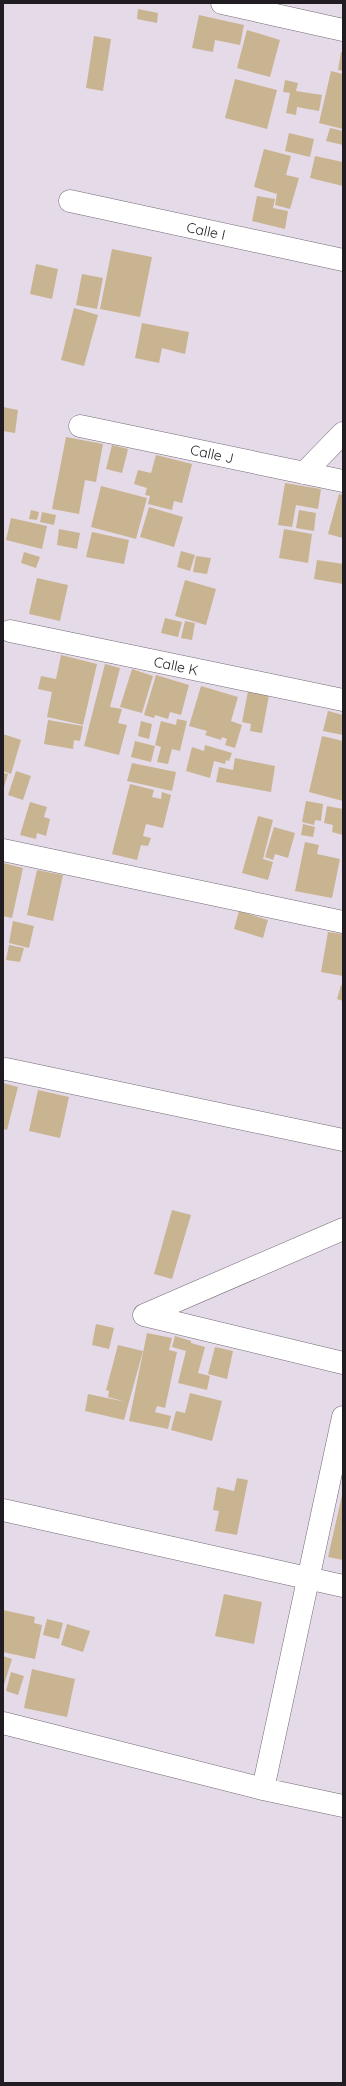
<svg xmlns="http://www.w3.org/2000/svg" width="346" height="2086" font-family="Quicksand,sans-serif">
	<rect width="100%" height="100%" fill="#e5dae7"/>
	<!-- building -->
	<path fill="#c9b492" d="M138,9L158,13L157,23L137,19Z
		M199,15L244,25L240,45L215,40L213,52L192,48Z
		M247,30L280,40L270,77L237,68Z
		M94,36L111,39L103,91L86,88Z
		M341,52H343V71L338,70Z
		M331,71L343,74V129L319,123Z
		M235,79L277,90L267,129L225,118Z
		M285,80L298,83L296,91L322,95L319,111L297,107L296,115L286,113L290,93L283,92Z
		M330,128L343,131V145L326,141Z
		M289,133L314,139L310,157L285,151Z
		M264,149L291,156L286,175L299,178L290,209L275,205L277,194L254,187Z
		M315,156L343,162V186L310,178Z
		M257,196L275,199L273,208L288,211L285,229L252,221Z
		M112,249L152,257L140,317L100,309Z
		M36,264L58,269L52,299L30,294Z
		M82,274L103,278L97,309L76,305Z
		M74,308L98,315L84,366L61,360Z
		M142,323L189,332L185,354L162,348L159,363L135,358Z
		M3,407L18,410L15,433L3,431Z
		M66,437L103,444L96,482L85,480L79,514L52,509Z
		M112,445L128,449L122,473L106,469Z
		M156,455L192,464L182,503L174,501L172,510L148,504L150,496L145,495L147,488L134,484L138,470L151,473Z
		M285,483L321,489L318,509L296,505L292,527L278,525Z
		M101,486L147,498L136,539L91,527Z
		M339,494L343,495V538L328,534Z
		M149,507L183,517L174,547L140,537Z
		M31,510L39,512L37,520L29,519Z
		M299,510L316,513L314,531L296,528Z
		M42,512L56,515L54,525L40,522Z
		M11,518L47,526L42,549L6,540Z
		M59,529L80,533L77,549L57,545Z
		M284,529L312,534L308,563L279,558Z
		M92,532L129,540L124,564L86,557Z
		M181,551L195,555L190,571L177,567Z
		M24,552L40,557L36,568L21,563Z
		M196,556L211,558L207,574L193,572Z
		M317,560L343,564V584L314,579Z
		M37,578L68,585L60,621L29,614Z
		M185,580L216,589L206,625L175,616Z
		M165,618L182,622L178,637L161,633Z
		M185,621L195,623L192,640L181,638Z
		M61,655L97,664L83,725L47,717L52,692L38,689L41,676L56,679Z
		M105,664L120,668L110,707L122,709L118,723L127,725L119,755L84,746Z
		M132,669L153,676L142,713L120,707Z
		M156,675L189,685L181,715L170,712L168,719L155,715L154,718L144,715Z
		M201,686L238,697L231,721L242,725L235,748L225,745L227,739L222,737L221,740L205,735L207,731L189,726Z
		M248,691L269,695L262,733L250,731L251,724L242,722Z
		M328,711L343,715V735L323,731Z
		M177,719L187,721L180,751L172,749L168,764L157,762L161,747L155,745L161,721L176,725Z
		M48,720L83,726L80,741L74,740L73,749L44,744Z
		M141,721L152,724L149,739L138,736Z
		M3,734L21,740L11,774L3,771Z
		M322,736L343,741V801L309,792Z
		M135,741L155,746L151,762L131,757Z
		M205,745L232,753L229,761L226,760L225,764L214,761L210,778L186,771L192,747L204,751Z
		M235,758L275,766L271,792L216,782L219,767L233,770Z
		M132,763L176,772L172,791L127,781Z
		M16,771L31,776L23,800L8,795Z
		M3,773L8,774L3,790Z
		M130,784L154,790L152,797L161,799L162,792L171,795L163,828L146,824L143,836L151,838L148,846L141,845L137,860L112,854Z
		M306,801L323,804L321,821L315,820L314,825L302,822Z
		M30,802L47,807L44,817L50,819L46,836L37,833L36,839L20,835Z
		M327,806L343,809V835L332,832L333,825L324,823Z
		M258,816L273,820L263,859L273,862L268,880L242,873Z
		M303,824L315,827L313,837L301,835Z
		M274,827L295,833L288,858L275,854L273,860L265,857Z
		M305,842L319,845L317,854L340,859L332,898L295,891Z
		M3,863L23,868L12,918L3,916Z
		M37,870L63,875L53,921L27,915Z
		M239,911L268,920L263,938L234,929Z
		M13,921L34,926L29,948L9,943Z
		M328,932L343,934V976L321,972Z
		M9,945L24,948L20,962L6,960Z
		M341,985L343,986V1001L337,999Z
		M3,1083L18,1087L7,1130L3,1129Z
		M38,1090L69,1097L60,1138L29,1131Z
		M172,1210L191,1215L172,1279L154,1274Z
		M96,1324L114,1328L109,1349L92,1345Z
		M147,1333L172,1338L169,1350L177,1352L165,1408L157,1406L155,1412L171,1416L168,1429L129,1421Z
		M175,1336L191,1341V1343L205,1347L198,1373L210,1376L207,1390L178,1383L186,1351L172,1347Z
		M118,1345L143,1351L124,1420L85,1411L88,1394L126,1402L108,1397L109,1391L106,1390Z
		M215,1347L233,1351L227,1379L208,1374Z
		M190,1393L222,1401L212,1441L171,1430L176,1411L185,1413Z
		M237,1478L248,1480L237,1535L215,1531L219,1511L213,1510L217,1487L234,1491Z
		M343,1491V1560L328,1557Z
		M224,1594L262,1602L254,1644L215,1636Z
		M3,1610L35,1617L34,1623L42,1625L35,1659L3,1652Z
		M47,1619L63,1623L59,1639L43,1635Z
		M67,1624L90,1631L83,1652L61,1645Z
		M3,1656L12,1659L3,1688Z
		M32,1669L75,1679L67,1717L24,1708Z
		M11,1672L24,1676L18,1695L6,1691Z"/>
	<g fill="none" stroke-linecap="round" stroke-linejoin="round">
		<defs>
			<path id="minor" d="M222,3L343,30
				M70,201L343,260
				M80,426L343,481
				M304,473L343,433
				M10,631L343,700
				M3,850L343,922
				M6,1069L343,1140
				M343,1229L144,1315L343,1363
				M3,1510L343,1586
				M3,1723L263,1789L343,1806
				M263,1789L343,1417"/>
		</defs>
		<!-- minor casing -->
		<use href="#minor" stroke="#736975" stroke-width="23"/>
		<!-- minor -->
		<use href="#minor" stroke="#fff" stroke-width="22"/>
	</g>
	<g text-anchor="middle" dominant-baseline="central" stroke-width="4" stroke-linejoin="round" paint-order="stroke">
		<!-- street labels -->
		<g font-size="14" fill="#201c21" stroke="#fff">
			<text transform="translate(206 231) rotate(12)">Calle I</text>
			<text transform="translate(212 454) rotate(12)">Calle J</text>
			<text transform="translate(176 666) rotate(12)">Calle K</text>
		</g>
	</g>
	<!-- border -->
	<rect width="346" height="2086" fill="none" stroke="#201c21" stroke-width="8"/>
</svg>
